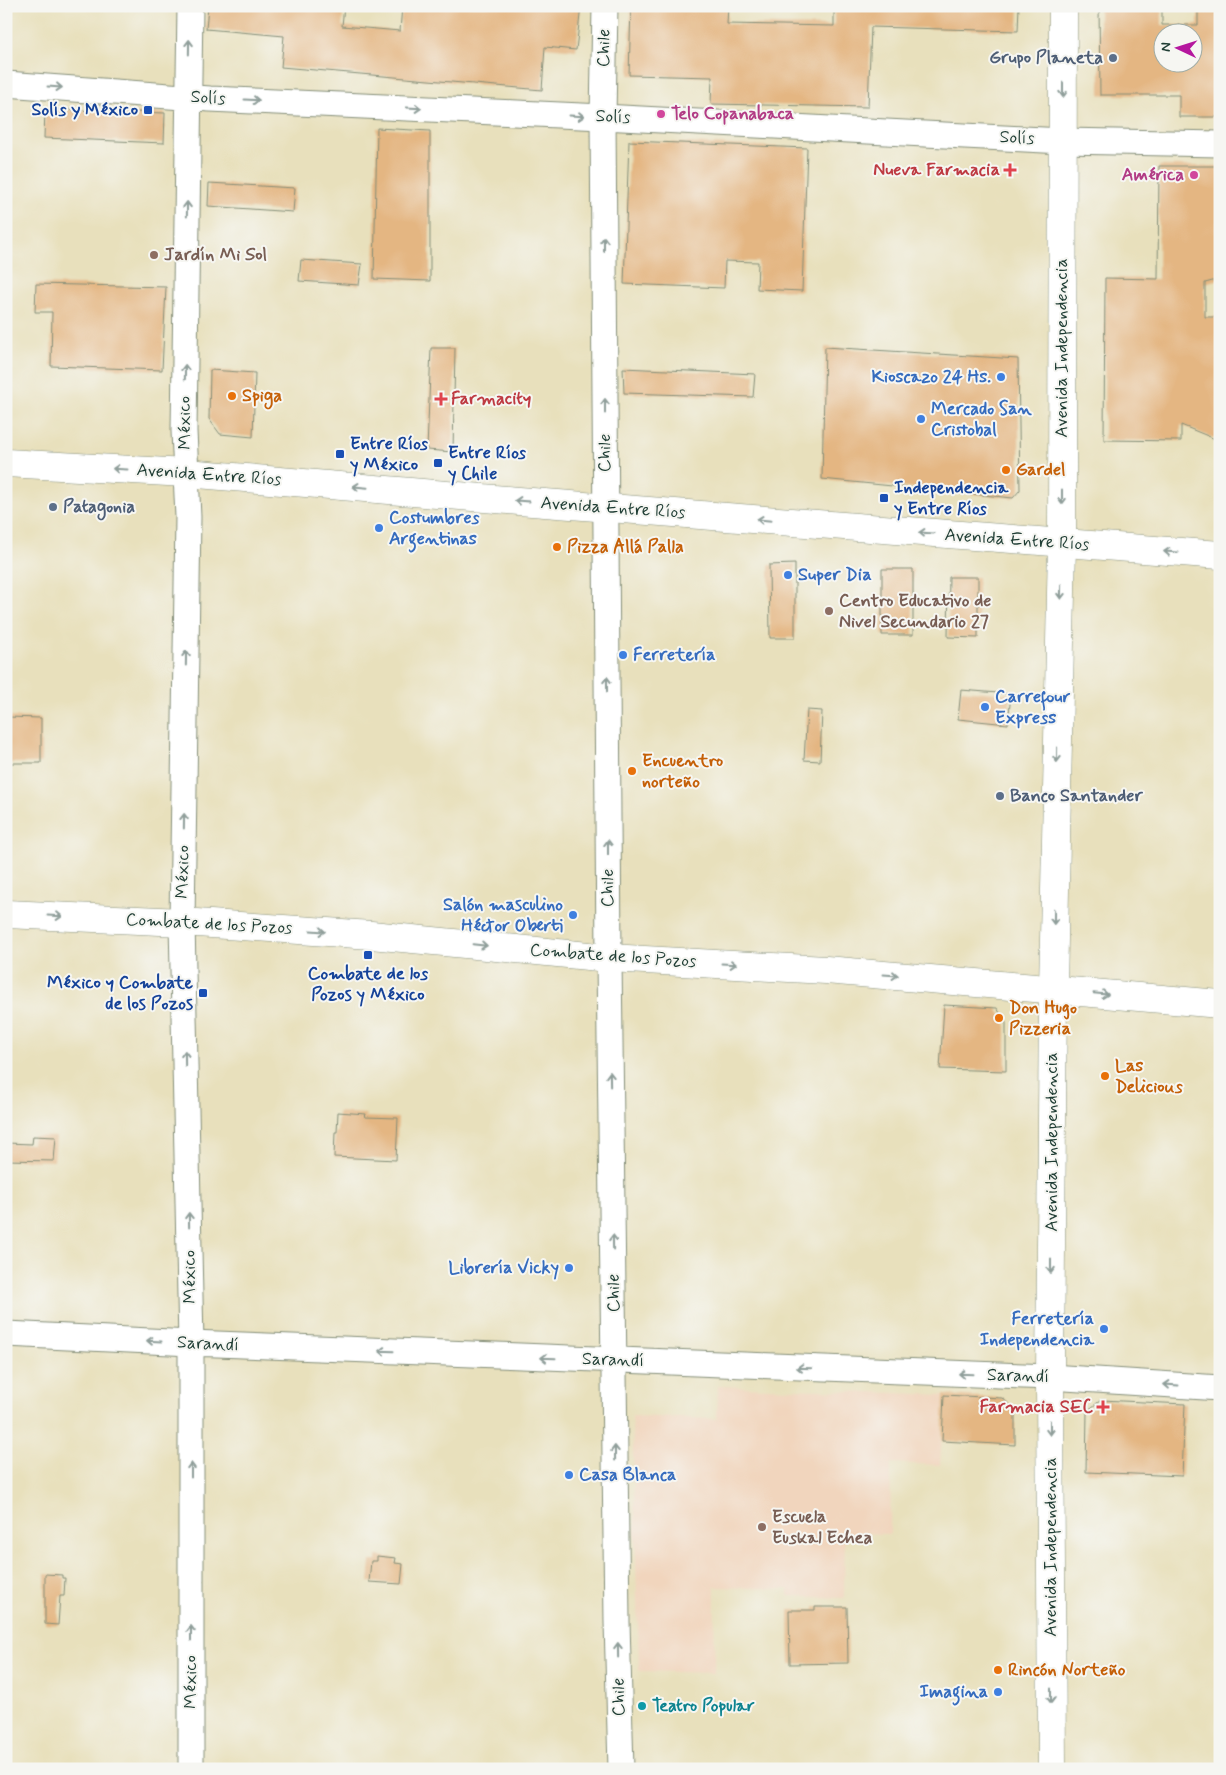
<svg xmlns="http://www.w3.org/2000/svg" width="1226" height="1775" font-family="Mynerve,sans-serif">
	<rect width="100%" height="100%" fill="#f6f6f2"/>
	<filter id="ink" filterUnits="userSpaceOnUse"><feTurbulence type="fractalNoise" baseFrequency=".02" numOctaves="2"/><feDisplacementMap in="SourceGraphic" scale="10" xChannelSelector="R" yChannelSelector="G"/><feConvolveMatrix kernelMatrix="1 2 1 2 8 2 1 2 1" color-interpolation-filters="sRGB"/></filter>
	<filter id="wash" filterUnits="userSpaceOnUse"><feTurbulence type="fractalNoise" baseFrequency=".0096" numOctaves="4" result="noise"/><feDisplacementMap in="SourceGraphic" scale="20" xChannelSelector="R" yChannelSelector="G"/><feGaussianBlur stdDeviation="1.12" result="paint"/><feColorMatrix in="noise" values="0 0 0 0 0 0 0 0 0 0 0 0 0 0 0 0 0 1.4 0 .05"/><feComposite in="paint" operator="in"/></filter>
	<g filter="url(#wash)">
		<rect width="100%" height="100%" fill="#e8e0bc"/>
		<!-- built -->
		<path fill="#f1d5bd" d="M718,1386L944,1395L940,1465L891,1463L890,1534L845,1533L844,1598L788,1596V1589L715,1587L714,1673L639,1671L632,1416L717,1419Z"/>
		<g id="blocks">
			<!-- building -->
			<path fill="#e4b682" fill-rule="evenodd" d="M208,6H344L342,26L400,31L402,6H581L576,50L545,47L542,90L281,67L284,36L206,29Z
				M631,6H728L727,24L834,26V6H1019L1018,31L871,27L868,107L711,104L712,77L629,75Z
				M1099,6H1162V25H1198V6H1220V117H1179V95H1100ZM1164,32H1194V62H1164Z
				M45,109L165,113L164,143L44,138Z
				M377,128L430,131V281L374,279Z
				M629,141L807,148L802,291L757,289L758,262L725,261L724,288L624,284Z
				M1159,166H1220V279L1205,283V317H1220V441L1181,425V441L1104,440L1105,278L1158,279Z
				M209,183L295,188L293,212L208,206Z
				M301,260L362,264L359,285L299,281Z
				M36,284L166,287L162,370L51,366L52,312H35Z
				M825,347L1018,359L1020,490L1013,498L822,479Z
				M431,348H455L453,452L427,450Z
				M623,368L755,374L753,397L624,393Z
				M210,370L255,373L253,437L220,434L209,419Z
				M795,564V638H770L769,565Z
				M882,569H913V635H882Z
				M949,577H978V638L948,637Z
				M961,690L1011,694L1008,724L958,719Z
				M807,710L822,711L820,761L804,760Z
				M7,717L41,718V763H6Z
				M944,1005L997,1008L1006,1023V1071L940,1069Z
				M338,1112L366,1114L365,1117L398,1118L396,1160L334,1157L335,1132H337Z
				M33,1136L56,1137L54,1161L6,1160V1143L32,1144Z
				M944,1395L1002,1398L1015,1409V1445L942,1441Z
				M1101,1400L1185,1404L1182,1476L1086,1472L1087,1411Z
				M377,1556L396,1558L395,1563L403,1564L401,1584L369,1582L371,1561H377Z
				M45,1574L62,1575V1578H65L64,1596H60L58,1625L45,1624Z
				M815,1607H847L848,1663L790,1664L789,1610H815Z"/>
		</g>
	</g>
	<g filter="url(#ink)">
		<use href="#blocks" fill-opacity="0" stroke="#848e78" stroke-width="1"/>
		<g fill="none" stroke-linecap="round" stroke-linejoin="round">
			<defs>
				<path id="minor" d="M190,6L184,431L188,517L182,922L191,1343V1769
					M605,6L603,117L609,958L617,1622L621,1769
					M6,84L210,99L603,117L905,133L1063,141L1220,144
					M6,1334L191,1343L1050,1377L1220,1388"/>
				<path id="tertiary" d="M6,914L182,922L371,935L609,958L826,970L1220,1004"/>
				<path id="secondary" d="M6,463L186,473L519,501L1220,555"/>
				<path id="primary" d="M1052,1769L1050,1377L1053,989L1062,543L1063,6"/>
			</defs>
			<!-- minor casing -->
			<use href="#minor" stroke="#848e78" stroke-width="27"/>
			<!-- tertiary casing -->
			<use href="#tertiary" stroke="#848e78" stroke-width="29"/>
			<!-- secondary casing -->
			<use href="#secondary" stroke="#848e78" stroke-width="29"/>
			<!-- primary casing -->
			<use href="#primary" stroke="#848e78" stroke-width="29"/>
			<!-- minor -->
			<use href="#minor" stroke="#fff" stroke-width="25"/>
			<!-- tertiary -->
			<use href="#tertiary" stroke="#fff" stroke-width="28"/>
			<!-- secondary -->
			<use href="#secondary" stroke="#fff" stroke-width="28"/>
			<!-- primary -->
			<use href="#primary" stroke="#fff" stroke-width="28"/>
		</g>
		<!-- one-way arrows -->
		<defs><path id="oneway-shaft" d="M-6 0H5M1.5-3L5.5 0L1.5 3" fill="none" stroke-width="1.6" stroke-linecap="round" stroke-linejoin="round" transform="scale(1.25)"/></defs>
		<g stroke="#8f9e9a">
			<use href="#oneway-shaft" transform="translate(189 47) rotate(-89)"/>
			<use href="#oneway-shaft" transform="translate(55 87) rotate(4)"/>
			<use href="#oneway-shaft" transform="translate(1063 90) rotate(90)"/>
			<use href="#oneway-shaft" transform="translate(252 100) rotate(3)"/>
			<use href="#oneway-shaft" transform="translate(414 108) rotate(3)"/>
			<use href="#oneway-shaft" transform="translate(577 116) rotate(3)"/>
			<use href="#oneway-shaft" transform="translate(187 209) rotate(-89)"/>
			<use href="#oneway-shaft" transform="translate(604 244) rotate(-90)"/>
			<use href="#oneway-shaft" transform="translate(185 372) rotate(-89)"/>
			<use href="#oneway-shaft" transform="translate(605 406) rotate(-90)"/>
			<use href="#oneway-shaft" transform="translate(120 469) rotate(-177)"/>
			<use href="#oneway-shaft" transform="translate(360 487) rotate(-175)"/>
			<use href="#oneway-shaft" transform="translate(1062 497) rotate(90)"/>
			<use href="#oneway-shaft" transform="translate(522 501) rotate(-176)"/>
			<use href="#oneway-shaft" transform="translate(764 520) rotate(-175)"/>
			<use href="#oneway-shaft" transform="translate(926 533) rotate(-176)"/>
			<use href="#oneway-shaft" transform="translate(1171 552) rotate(-176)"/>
			<use href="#oneway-shaft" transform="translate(1061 592) rotate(91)"/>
			<use href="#oneway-shaft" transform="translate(186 658) rotate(-89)"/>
			<use href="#oneway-shaft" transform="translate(607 684) rotate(-90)"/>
			<use href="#oneway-shaft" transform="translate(1057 755) rotate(91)"/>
			<use href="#oneway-shaft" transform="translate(184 821) rotate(-89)"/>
			<use href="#oneway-shaft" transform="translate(608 847) rotate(-90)"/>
			<use href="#oneway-shaft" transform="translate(55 916) rotate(3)"/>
			<use href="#oneway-shaft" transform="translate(1054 917) rotate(91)"/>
			<use href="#oneway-shaft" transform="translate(318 931) rotate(4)"/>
			<use href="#oneway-shaft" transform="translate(480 945) rotate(6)"/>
			<use href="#oneway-shaft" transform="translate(729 964) rotate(3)"/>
			<use href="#oneway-shaft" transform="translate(891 975) rotate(4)"/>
			<use href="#oneway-shaft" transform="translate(1101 994) rotate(5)"/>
			<use href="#oneway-shaft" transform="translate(185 1058) rotate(-91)"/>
			<use href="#oneway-shaft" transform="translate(610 1079) rotate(-91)"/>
			<use href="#oneway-shaft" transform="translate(189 1220) rotate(-91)"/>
			<use href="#oneway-shaft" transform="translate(613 1242) rotate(-91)"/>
			<use href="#oneway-shaft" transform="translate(1051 1266) rotate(90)"/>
			<use href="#oneway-shaft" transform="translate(154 1341) rotate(-177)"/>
			<use href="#oneway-shaft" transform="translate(386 1351) rotate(-178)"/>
			<use href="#oneway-shaft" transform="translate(548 1358) rotate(-178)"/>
			<use href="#oneway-shaft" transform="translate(804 1368) rotate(-178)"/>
			<use href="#oneway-shaft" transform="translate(966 1374) rotate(-178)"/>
			<use href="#oneway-shaft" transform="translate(1171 1385) rotate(-176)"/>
			<use href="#oneway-shaft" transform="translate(1050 1428) rotate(90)"/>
			<use href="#oneway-shaft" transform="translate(615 1453) rotate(-91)"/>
			<use href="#oneway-shaft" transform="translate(191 1470) rotate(-90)"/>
			<use href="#oneway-shaft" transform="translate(191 1633) rotate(-90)"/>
			<use href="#oneway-shaft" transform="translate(618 1650) rotate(-91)"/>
			<use href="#oneway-shaft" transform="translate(1051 1696) rotate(90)"/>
		</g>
	</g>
	<!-- markers -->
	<g fill="#5c6f8a" stroke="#f6f6f2" stroke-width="2">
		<circle cx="1113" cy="58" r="5"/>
		<circle cx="53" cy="507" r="5"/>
		<circle cx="1000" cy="796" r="5"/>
	</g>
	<g fill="#1a4fb4" stroke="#f6f6f2" stroke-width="2">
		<rect x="143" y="105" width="10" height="10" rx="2.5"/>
		<rect x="335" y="449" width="10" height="10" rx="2.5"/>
		<rect x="433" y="458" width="10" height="10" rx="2.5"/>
		<rect x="879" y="493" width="10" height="10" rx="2.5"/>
		<rect x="363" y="950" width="10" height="10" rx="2.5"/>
		<rect x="198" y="988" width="10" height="10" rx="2.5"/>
	</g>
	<g fill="#d1479c" stroke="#f6f6f2" stroke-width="2">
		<circle cx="661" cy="114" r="5"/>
		<circle cx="1194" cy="175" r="5"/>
	</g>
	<g fill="#e0444e" stroke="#f6f6f2" stroke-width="2">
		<path d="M1007.5 162.5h5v5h5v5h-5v5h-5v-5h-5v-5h5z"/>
		<path d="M438.5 391.5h5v5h5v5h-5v5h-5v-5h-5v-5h5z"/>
		<path d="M1100.5 1399.5h5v5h5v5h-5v5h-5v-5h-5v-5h5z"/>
	</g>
	<g fill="#8d6e63" stroke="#f6f6f2" stroke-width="2">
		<circle cx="154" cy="255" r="5"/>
		<circle cx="829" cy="611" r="5"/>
		<circle cx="762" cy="1527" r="5"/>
	</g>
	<g fill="#3f7fe0" stroke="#f6f6f2" stroke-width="2">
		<circle cx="1001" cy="377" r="5"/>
		<circle cx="921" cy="419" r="5"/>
		<circle cx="379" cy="528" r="5"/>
		<circle cx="788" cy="575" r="5"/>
		<circle cx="623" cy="655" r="5"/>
		<circle cx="985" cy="707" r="5"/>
		<circle cx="573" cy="915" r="5"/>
		<circle cx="569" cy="1268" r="5"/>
		<circle cx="1104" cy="1329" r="5"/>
		<circle cx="569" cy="1475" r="5"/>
		<circle cx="998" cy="1692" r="5"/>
	</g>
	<g fill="#e8710a" stroke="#f6f6f2" stroke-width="2">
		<circle cx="232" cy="396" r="5"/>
		<circle cx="1006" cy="470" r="5"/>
		<circle cx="557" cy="547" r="5"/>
		<circle cx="632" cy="771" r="5"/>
		<circle cx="999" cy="1018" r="5"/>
		<circle cx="1105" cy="1076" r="5"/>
		<circle cx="998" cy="1670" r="5"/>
	</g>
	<circle fill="#0f9aa8" stroke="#f6f6f2" stroke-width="2" cx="642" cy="1706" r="5"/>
	<g text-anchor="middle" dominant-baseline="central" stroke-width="4" stroke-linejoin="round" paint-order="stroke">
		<!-- street labels -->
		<g font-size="18" fill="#1f3d34" stroke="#f6f6f2">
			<text transform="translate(604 48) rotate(-89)">Chile</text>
			<text transform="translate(208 98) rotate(4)">Solís</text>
			<text transform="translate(613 117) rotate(3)">Solís</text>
			<text transform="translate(1017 138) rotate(3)">Solís</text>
			<text transform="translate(1062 348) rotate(-90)">Avenida Independencia</text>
			<text transform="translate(185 423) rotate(-91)">México</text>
			<text transform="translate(605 453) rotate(-90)">Chile</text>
			<text transform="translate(209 475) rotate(4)">Avenida Entre Ríos</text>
			<text transform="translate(613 508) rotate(4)">Avenida Entre Ríos</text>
			<text transform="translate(1017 540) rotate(4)">Avenida Entre Ríos</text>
			<text transform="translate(183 872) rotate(-89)">México</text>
			<text transform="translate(608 888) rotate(-90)">Chile</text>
			<text transform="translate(209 924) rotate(3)">Combate de los Pozos</text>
			<text transform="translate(613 956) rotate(4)">Combate de los Pozos</text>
			<text transform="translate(1052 1142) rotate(-90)">Avenida Independencia</text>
			<text transform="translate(190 1277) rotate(-91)">México</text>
			<text transform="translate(614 1293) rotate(-91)">Chile</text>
			<text transform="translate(208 1344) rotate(3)">Sarandí</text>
			<text transform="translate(613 1360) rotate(2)">Sarandí</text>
			<text transform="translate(1018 1376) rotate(2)">Sarandí</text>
			<text transform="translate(1051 1547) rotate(-90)">Avenida Independencia</text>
			<text transform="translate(191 1682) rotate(-90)">México</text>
			<text transform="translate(619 1697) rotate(-91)">Chile</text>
		</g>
		<!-- service labels -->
		<g font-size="18" font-weight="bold" fill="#4e5e75" stroke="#f6f6f2" text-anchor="start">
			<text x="1103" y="58" text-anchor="end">Grupo Planeta</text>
			<text x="63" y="507">Patagonia</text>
			<text x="1010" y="796">Banco Santander</text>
		</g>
		<!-- transit labels -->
		<g font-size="18" font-weight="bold" fill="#164399" stroke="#f6f6f2" text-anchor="start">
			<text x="138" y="110" text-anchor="end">Solís y México</text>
			<text x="350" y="444">Entre Ríos<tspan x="350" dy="21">y México</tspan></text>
			<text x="448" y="453">Entre Ríos<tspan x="448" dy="21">y Chile</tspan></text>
			<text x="894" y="488">Independencia<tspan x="894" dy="21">y Entre Ríos</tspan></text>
			<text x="368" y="974" text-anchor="middle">Combate de los<tspan x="368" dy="21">Pozos y México</tspan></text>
			<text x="193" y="983" text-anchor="end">México y Combate<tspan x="193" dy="21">de los Pozos</tspan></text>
		</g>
		<!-- hotel labels -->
		<g font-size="18" font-weight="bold" fill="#b23c85" stroke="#f6f6f2" text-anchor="start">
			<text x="671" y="114">Telo Copanabaca</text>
			<text x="1184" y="175" text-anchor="end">América</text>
		</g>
		<!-- health labels -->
		<g font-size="18" font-weight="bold" fill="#be3a42" stroke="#f6f6f2" text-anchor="end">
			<text x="1000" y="170">Nueva Farmacia</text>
			<text x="451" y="399" text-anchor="start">Farmacity</text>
			<text x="1093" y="1407">Farmacia SEC</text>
		</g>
		<!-- education labels -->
		<g font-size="18" font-weight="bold" fill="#785e54" stroke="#f6f6f2" text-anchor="start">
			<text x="164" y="255">Jardín Mi Sol</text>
			<text x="839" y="601">Centro Educativo de<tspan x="839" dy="21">Nivel Secundario 27</tspan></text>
			<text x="772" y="1517">Escuela<tspan x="772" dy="21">Euskal Echea</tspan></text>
		</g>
		<!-- shop labels -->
		<g font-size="18" font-weight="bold" fill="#366cbe" stroke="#f6f6f2" text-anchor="start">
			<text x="991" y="377" text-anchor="end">Kioscazo 24 Hs.</text>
			<text x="931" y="409">Mercado San<tspan x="931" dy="21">Cristobal</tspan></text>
			<text x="389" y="518">Costumbres<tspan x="389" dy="21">Argentinas</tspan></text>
			<text x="798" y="575">Super Dia</text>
			<text x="633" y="655">Ferretería</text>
			<text x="995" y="697">Carrefour<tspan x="995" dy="21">Express</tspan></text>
			<text x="563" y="905" text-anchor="end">Salón masculino<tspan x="563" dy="21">Héctor Oberti</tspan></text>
			<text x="559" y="1268" text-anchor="end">Librería Vicky</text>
			<text x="1094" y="1319" text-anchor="end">Ferretería<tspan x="1094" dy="21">Independencia</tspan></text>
			<text x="579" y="1475">Casa Blanca</text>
			<text x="988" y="1692" text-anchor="end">Imagina</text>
		</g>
		<!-- food labels -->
		<g font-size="18" font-weight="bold" fill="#c56008" stroke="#f6f6f2" text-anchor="start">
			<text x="242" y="396">Spiga</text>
			<text x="1016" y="470">Gardel</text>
			<text x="567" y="547">Pizza Allá Palla</text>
			<text x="642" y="761">Encuentro<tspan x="642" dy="21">norteño</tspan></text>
			<text x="1009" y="1008">Don Hugo<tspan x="1009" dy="21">Pizzeria</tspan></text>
			<text x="1115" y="1066">Las<tspan x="1115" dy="21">Delicious</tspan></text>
			<text x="1008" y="1670">Rincón Norteño</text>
		</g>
		<!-- culture labels -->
		<g font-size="18" font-weight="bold" fill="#0d838f" stroke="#f6f6f2" text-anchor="start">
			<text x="652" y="1706">Teatro Popular</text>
		</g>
	</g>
	<!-- margin -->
	<rect width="1226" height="1775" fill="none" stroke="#f6f6f2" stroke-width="25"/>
	<!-- north arrow -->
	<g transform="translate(1178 48) rotate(274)"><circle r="24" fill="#f6f6f2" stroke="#a0aca6"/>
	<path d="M0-4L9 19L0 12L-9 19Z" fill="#b5179e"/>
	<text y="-8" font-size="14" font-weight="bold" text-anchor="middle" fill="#1f3d34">N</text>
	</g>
</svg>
